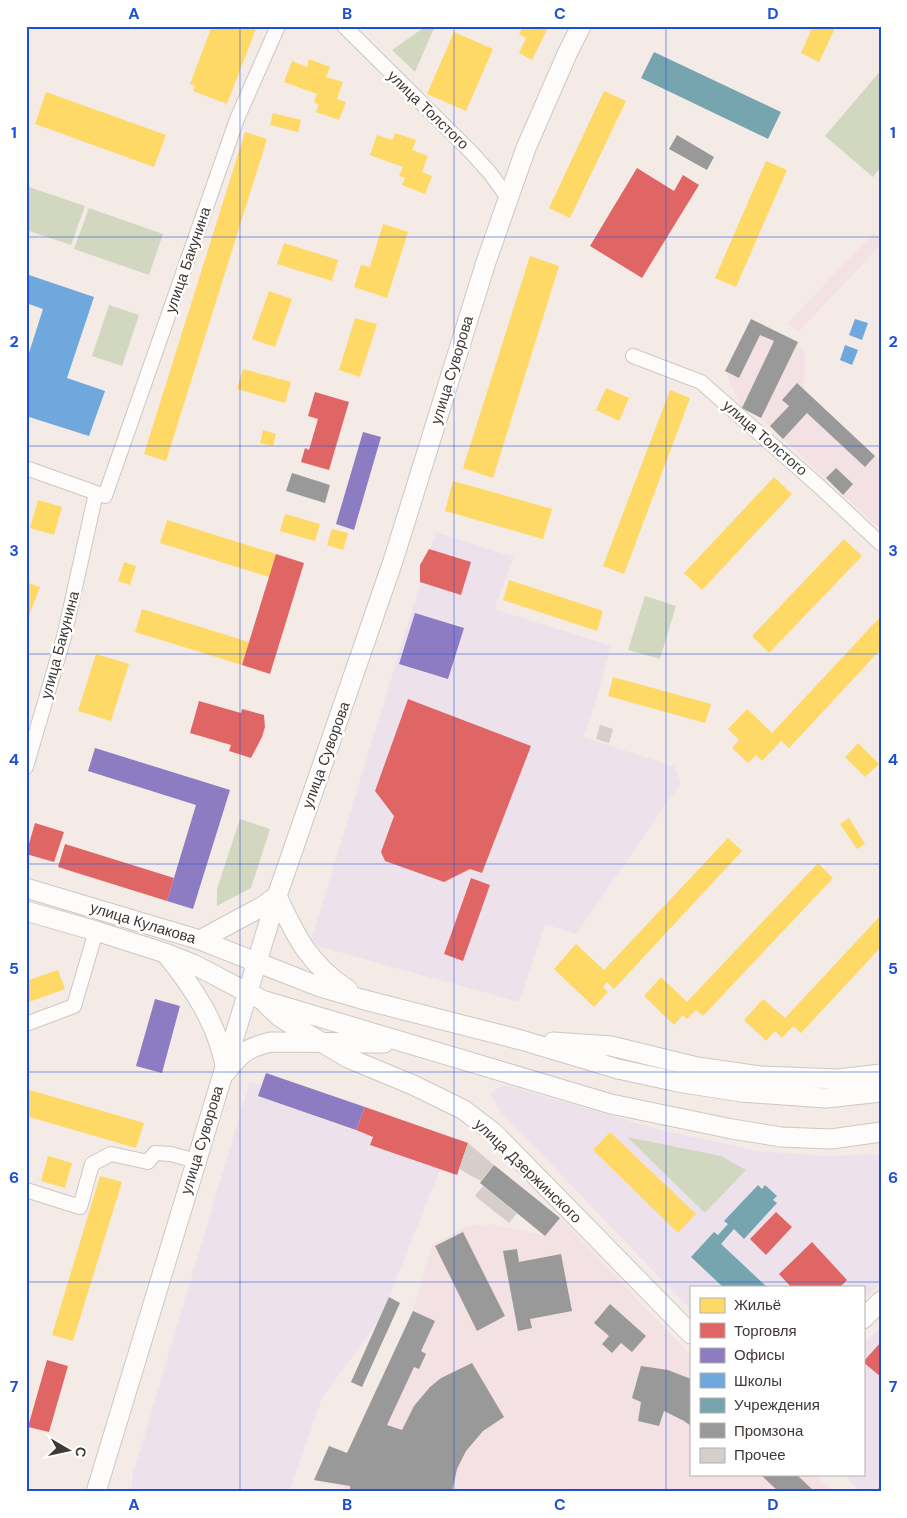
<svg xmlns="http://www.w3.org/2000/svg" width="907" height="1518" font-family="'DM Sans',sans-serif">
	<rect width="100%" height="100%" fill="#f4eae6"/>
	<!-- commercial -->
	<path fill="#ede2ec" d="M436,532L514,557L494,609L611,646L593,710L583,737L675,767L680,784L576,934L545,924L519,1002L310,944Z
		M250,1081L262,1086L259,1097L373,1137L370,1145L440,1169L380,1319L322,1398L289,1492H132V1477Z
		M505,1085L661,1130L758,1151L827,1156L881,1154V1282L863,1301V1287H691V1310L502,1113L490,1095L496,1089Z
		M881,1327V1482L871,1492H861L843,1474H863V1344Z"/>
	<!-- industrial -->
	<path fill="#f3e1e4" d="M874,233L881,239V245L798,332L788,323Z
		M751,319L798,342L805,354L804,390L881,462V530L761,418L742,408L725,371Z
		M560,1218L691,1356V1474H813L833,1492H346V1488L314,1480L329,1446L347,1452L413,1311L432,1245L465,1227L491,1224L545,1236Z"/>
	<!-- green -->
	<path fill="#d2d8bf" d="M426,26H435L415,72L392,50Z
		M881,70V167L873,177L825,136Z
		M26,186L85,206L71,245L26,230Z
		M89,208L163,234L149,275L74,249Z
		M109,305L139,315L122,366L92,356Z
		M645,596L676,606L660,659L628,650Z
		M240,819L270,829L251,888L217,906V889Z
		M627,1137L721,1156L746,1170L705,1213Z"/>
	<!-- homes -->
	<path fill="#ffd966" d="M212,26H257L227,104L193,91L195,86L190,84Z
		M532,26H549L532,60L519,53L526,38L519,34L523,27L530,30Z
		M813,26H836L819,62L801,53Z
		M454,32L493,49L466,111L427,94Z
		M309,59L330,67L326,77L343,82L337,99L346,102L339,120L316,112L319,105L314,102L317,94L284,82L292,61L307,67Z
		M604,91L626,101L570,218L549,208Z
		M46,92L166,135L154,167L35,124Z
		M273,113L301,120L298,132L270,125Z
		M245,132L267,139L166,461L144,454Z
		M395,133L416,140L412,150L428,156L422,172L432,176L425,194L402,185L405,178L399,176L403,167L370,155L377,135L392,140Z
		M766,161L787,170L736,287L715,278Z
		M383,224L408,232L387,298L354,287L361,265L370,267Z
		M284,243L338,260L332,281L277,264Z
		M530,256L559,266L493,478L463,468Z
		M269,291L292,299L275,347L252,339Z
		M355,318L377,324L360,377L339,370Z
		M243,369L291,382L285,403L237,389Z
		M606,388L629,398L619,421L596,410Z
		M670,390L690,398L624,574L603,566Z
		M263,430L276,434L273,446L260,443Z
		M774,477L792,494L702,590L684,573Z
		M453,481L552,509L543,539L445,511Z
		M38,500L62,507L54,535L30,528Z
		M285,514L320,524L315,541L280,531Z
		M167,520L276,554L269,577L160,543Z
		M332,529L348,533L343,550L327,545Z
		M844,539L862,556L769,653L752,636Z
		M124,562L136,566L130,585L118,581Z
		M509,580L603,611L597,631L503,600Z
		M26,582L40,587L26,623Z
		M142,609L249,642L242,665L135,632Z
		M881,616V649L789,748L781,741L762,761L756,755L748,763L732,748L739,740L728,729L747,709L772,733Z
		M96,654L129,664L111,721L78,711Z
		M613,677L711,704L705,723L608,696Z
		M858,743L879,764L865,777L845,757Z
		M849,818L865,844L857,849L840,824Z
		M728,838L742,851L614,989L607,982L603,987L608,992L594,1007L554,969L576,944L604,970Z
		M818,863L833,878L703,1016L696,1010L687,1019L683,1015L674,1025L644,996L661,977L687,1002Z
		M881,915V947L801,1033L793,1026L782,1038L775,1031L766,1041L744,1020L763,999L785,1018Z
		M58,970L65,989L26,1003V981Z
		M26,1089L144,1123L136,1148L26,1116Z
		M610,1132L696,1214L678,1233L593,1150Z
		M48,1156L72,1163L65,1188L41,1181Z
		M100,1176L122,1182L73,1341L52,1335Z"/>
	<!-- shops -->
	<path fill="#e06666" d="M637,168L674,191L683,175L699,185L642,278L590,246Z
		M315,392L349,402L329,470L301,462L305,448L309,450L318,419L308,416Z
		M429,549L471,562L461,595L420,582V565Z
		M276,554L304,563L270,674L242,665Z
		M408,699L531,746L482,873L470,869L444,882L385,861L381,852L394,816L375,791Z
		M199,701L241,713L242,709L264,715L265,727L262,737L251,758L229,751L231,745L190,733Z
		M35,823L64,832L54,862L26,854Z
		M65,844L174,878L167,901L58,867Z
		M471,878L490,885L463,961L444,954Z
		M365,1107L468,1143L457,1175L370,1145L373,1137L356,1130Z
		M776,1212L792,1227L766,1255L750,1239Z
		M812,1242L847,1280L840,1287H791L779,1274Z
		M881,1342V1377L863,1362Z
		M47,1360L68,1366L49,1432L28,1427Z"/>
	<!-- offices -->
	<path fill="#8e7cc3" d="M363,432L381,437L354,530L336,524Z
		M415,613L464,628L448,679L399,664Z
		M95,748L230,790L193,909L167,901L196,805L88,771Z
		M155,999L180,1006L162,1073L136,1066Z
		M266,1073L365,1107L356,1130L258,1096Z"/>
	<!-- schools -->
	<path fill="#6fa8dc" d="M26,274L94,297L67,378L105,391L89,436L26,416V355L28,356L43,309L26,303Z
		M855,319L868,323L862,340L849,335Z
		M845,345L858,350L852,365L840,360Z"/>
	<!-- public -->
	<path fill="#76a5af" d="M654,52L781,112L768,139L641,78Z
		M758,1185L762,1189L765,1185L777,1196L773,1200L777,1203L744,1239L734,1229L721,1244L767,1287H723L691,1257L714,1232L718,1235L728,1224L724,1221Z"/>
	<!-- industry -->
	<path fill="#999" d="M677,135L714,157L707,170L669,149Z
		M751,319L798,342L761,418L742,408L774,341L760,335L739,378L725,371Z
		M797,383L875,456L865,467L807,413L783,439L770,426L789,406L782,400Z
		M836,468L853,484L843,495L826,478Z
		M292,473L330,485L325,503L286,491Z
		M494,1165L560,1218L545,1236L480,1183Z
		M463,1232L505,1316L477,1331L435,1246Z
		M517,1249L519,1262L561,1254L572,1311L530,1319L532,1328L518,1331L503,1251Z
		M389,1297L400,1303L362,1387L351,1382Z
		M610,1304L646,1336L632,1352L621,1343L612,1353L602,1344L609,1336L594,1323Z
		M413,1311L435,1321L421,1351L426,1354L419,1369L414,1367L387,1425L402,1430L414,1406L430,1387L441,1378L472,1363L504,1417L483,1431L466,1451L457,1469L452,1492H350V1486L314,1480L329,1446L347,1453Z
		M641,1366L668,1370L691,1379V1426L684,1421L664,1411L659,1426L638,1421L641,1402L632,1398Z
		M760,1474H796L815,1492H779Z"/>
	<!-- building -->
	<path fill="#d6cecb" d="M600,725L613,729L609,743L596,739Z
		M468,1143L494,1165L481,1181L459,1169Z
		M483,1186L517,1213L509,1223L475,1196Z"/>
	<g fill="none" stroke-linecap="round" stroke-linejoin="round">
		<defs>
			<path id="minor" d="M344,26L470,151L490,173L508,198
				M633,356L701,382L820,487L881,544
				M26,468L105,496L237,119L278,26
				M26,767L64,637L96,493
				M26,1024L74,1006L96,931
				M26,1190L80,1207L92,1164L111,1154L148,1162L155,1153L171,1154L196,1161"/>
			<path id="major" d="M26,888L200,940L320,987L361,999L521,1040L618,1069L678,1082L741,1092L826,1098L881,1092
				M26,911L96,931L165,953L193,964L262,1000L611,1104L732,1129L781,1137L831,1139L881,1132
				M200,940L263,906L277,896C296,937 309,964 348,990
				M166,954C193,987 217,1023 225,1066
				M266,1004L280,1017L294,1026L348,1058L413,1085L464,1110L494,1133L691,1334
				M553,1042L611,1046L697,1067L760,1076L838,1079L881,1074
				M226,1072C241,1053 246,1048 271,1042L384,1043
				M863,1319L881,1301
				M96,1492L277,896L393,561L486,262L526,148L567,54L581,26"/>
		</defs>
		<!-- minor casing -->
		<use href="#minor" stroke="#cec7c3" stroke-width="16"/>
		<!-- major casing -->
		<use href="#major" stroke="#cec7c3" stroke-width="21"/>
		<!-- minor -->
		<use href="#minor" stroke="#fdfcfb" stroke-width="14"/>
		<!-- major -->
		<use href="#major" stroke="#fdfcfb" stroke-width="19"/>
		<!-- rail -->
		<path stroke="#c3c0c0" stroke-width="4" stroke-dasharray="10 5" stroke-linecap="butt" d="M877,1492L881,1488"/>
	</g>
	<!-- grid -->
	<path fill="none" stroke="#1d4ed8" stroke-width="1" stroke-opacity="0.55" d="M240,26V1492M454,26V1492M666,26V1492M26,237H881M26,446H881M26,654H881M26,864H881M26,1072H881M26,1282H881"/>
	<g text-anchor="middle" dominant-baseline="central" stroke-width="5" stroke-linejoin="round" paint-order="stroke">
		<!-- street labels -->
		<g font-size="15" fill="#403835" stroke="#fff">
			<text transform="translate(428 110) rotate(44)">улица Толстого</text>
			<text transform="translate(188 260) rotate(-71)">улица Бакунина</text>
			<text transform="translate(452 370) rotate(-73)">улица Суворова</text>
			<text transform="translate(765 438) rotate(41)">улица Толстого</text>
			<text transform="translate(60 645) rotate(-75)">улица Бакунина</text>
			<text transform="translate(326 755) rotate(-70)">улица Суворова</text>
			<text transform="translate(143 923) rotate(17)">улица Кулакова</text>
			<text transform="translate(202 1140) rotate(-73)">улица Суворова</text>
			<text transform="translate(528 1171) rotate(44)">улица Дзержинского</text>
		</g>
	</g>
	<!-- border -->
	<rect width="907" height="1518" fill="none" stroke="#ffffff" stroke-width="55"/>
	<!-- legend -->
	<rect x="690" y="1286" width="175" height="190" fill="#ffffff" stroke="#b3afae"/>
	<rect x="700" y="1298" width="25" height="15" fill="#ffd966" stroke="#b3afae"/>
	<text x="734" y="1310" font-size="15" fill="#403835">Жильё</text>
	<rect x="700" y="1323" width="25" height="15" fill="#e06666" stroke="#b3afae"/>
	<text x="734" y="1336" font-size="15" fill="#403835">Торговля</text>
	<rect x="700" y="1348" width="25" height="15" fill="#8e7cc3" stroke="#b3afae"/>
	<text x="734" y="1360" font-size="15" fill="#403835">Офисы</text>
	<rect x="700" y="1373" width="25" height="15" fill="#6fa8dc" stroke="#b3afae"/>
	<text x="734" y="1386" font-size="15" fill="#403835">Школы</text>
	<rect x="700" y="1398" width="25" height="15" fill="#76a5af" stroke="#b3afae"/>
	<text x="734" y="1410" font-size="15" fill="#403835">Учреждения</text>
	<rect x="700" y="1423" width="25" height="15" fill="#999999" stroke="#b3afae"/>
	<text x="734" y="1436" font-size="15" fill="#403835">Промзона</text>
	<rect x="700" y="1448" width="25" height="15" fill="#d6cecb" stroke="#b3afae"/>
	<text x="734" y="1460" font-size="15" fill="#403835">Прочее</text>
	<!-- north arrow -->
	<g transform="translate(68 1450) rotate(99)" stroke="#ffffff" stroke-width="4" paint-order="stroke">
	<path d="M0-4L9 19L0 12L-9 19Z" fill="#403835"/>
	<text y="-8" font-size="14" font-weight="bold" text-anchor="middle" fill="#403835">С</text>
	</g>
	<rect x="28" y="28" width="852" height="1462" fill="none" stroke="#1d4ed8" stroke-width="2"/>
	<g font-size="16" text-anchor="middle" font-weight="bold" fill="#1d4ed8">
		<text x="134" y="19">A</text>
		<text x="347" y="19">B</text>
		<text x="560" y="19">C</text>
		<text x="773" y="19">D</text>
		<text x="14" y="138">1</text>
		<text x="893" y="138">1</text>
		<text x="14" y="347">2</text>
		<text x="893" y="347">2</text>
		<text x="14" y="556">3</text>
		<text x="893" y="556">3</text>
		<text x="14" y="765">4</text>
		<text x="893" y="765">4</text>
		<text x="14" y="974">5</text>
		<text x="893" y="974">5</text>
		<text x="14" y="1183">6</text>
		<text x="893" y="1183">6</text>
		<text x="14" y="1392">7</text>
		<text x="893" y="1392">7</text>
		<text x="134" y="1510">A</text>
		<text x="347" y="1510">B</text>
		<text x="560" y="1510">C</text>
		<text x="773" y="1510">D</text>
	</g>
</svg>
